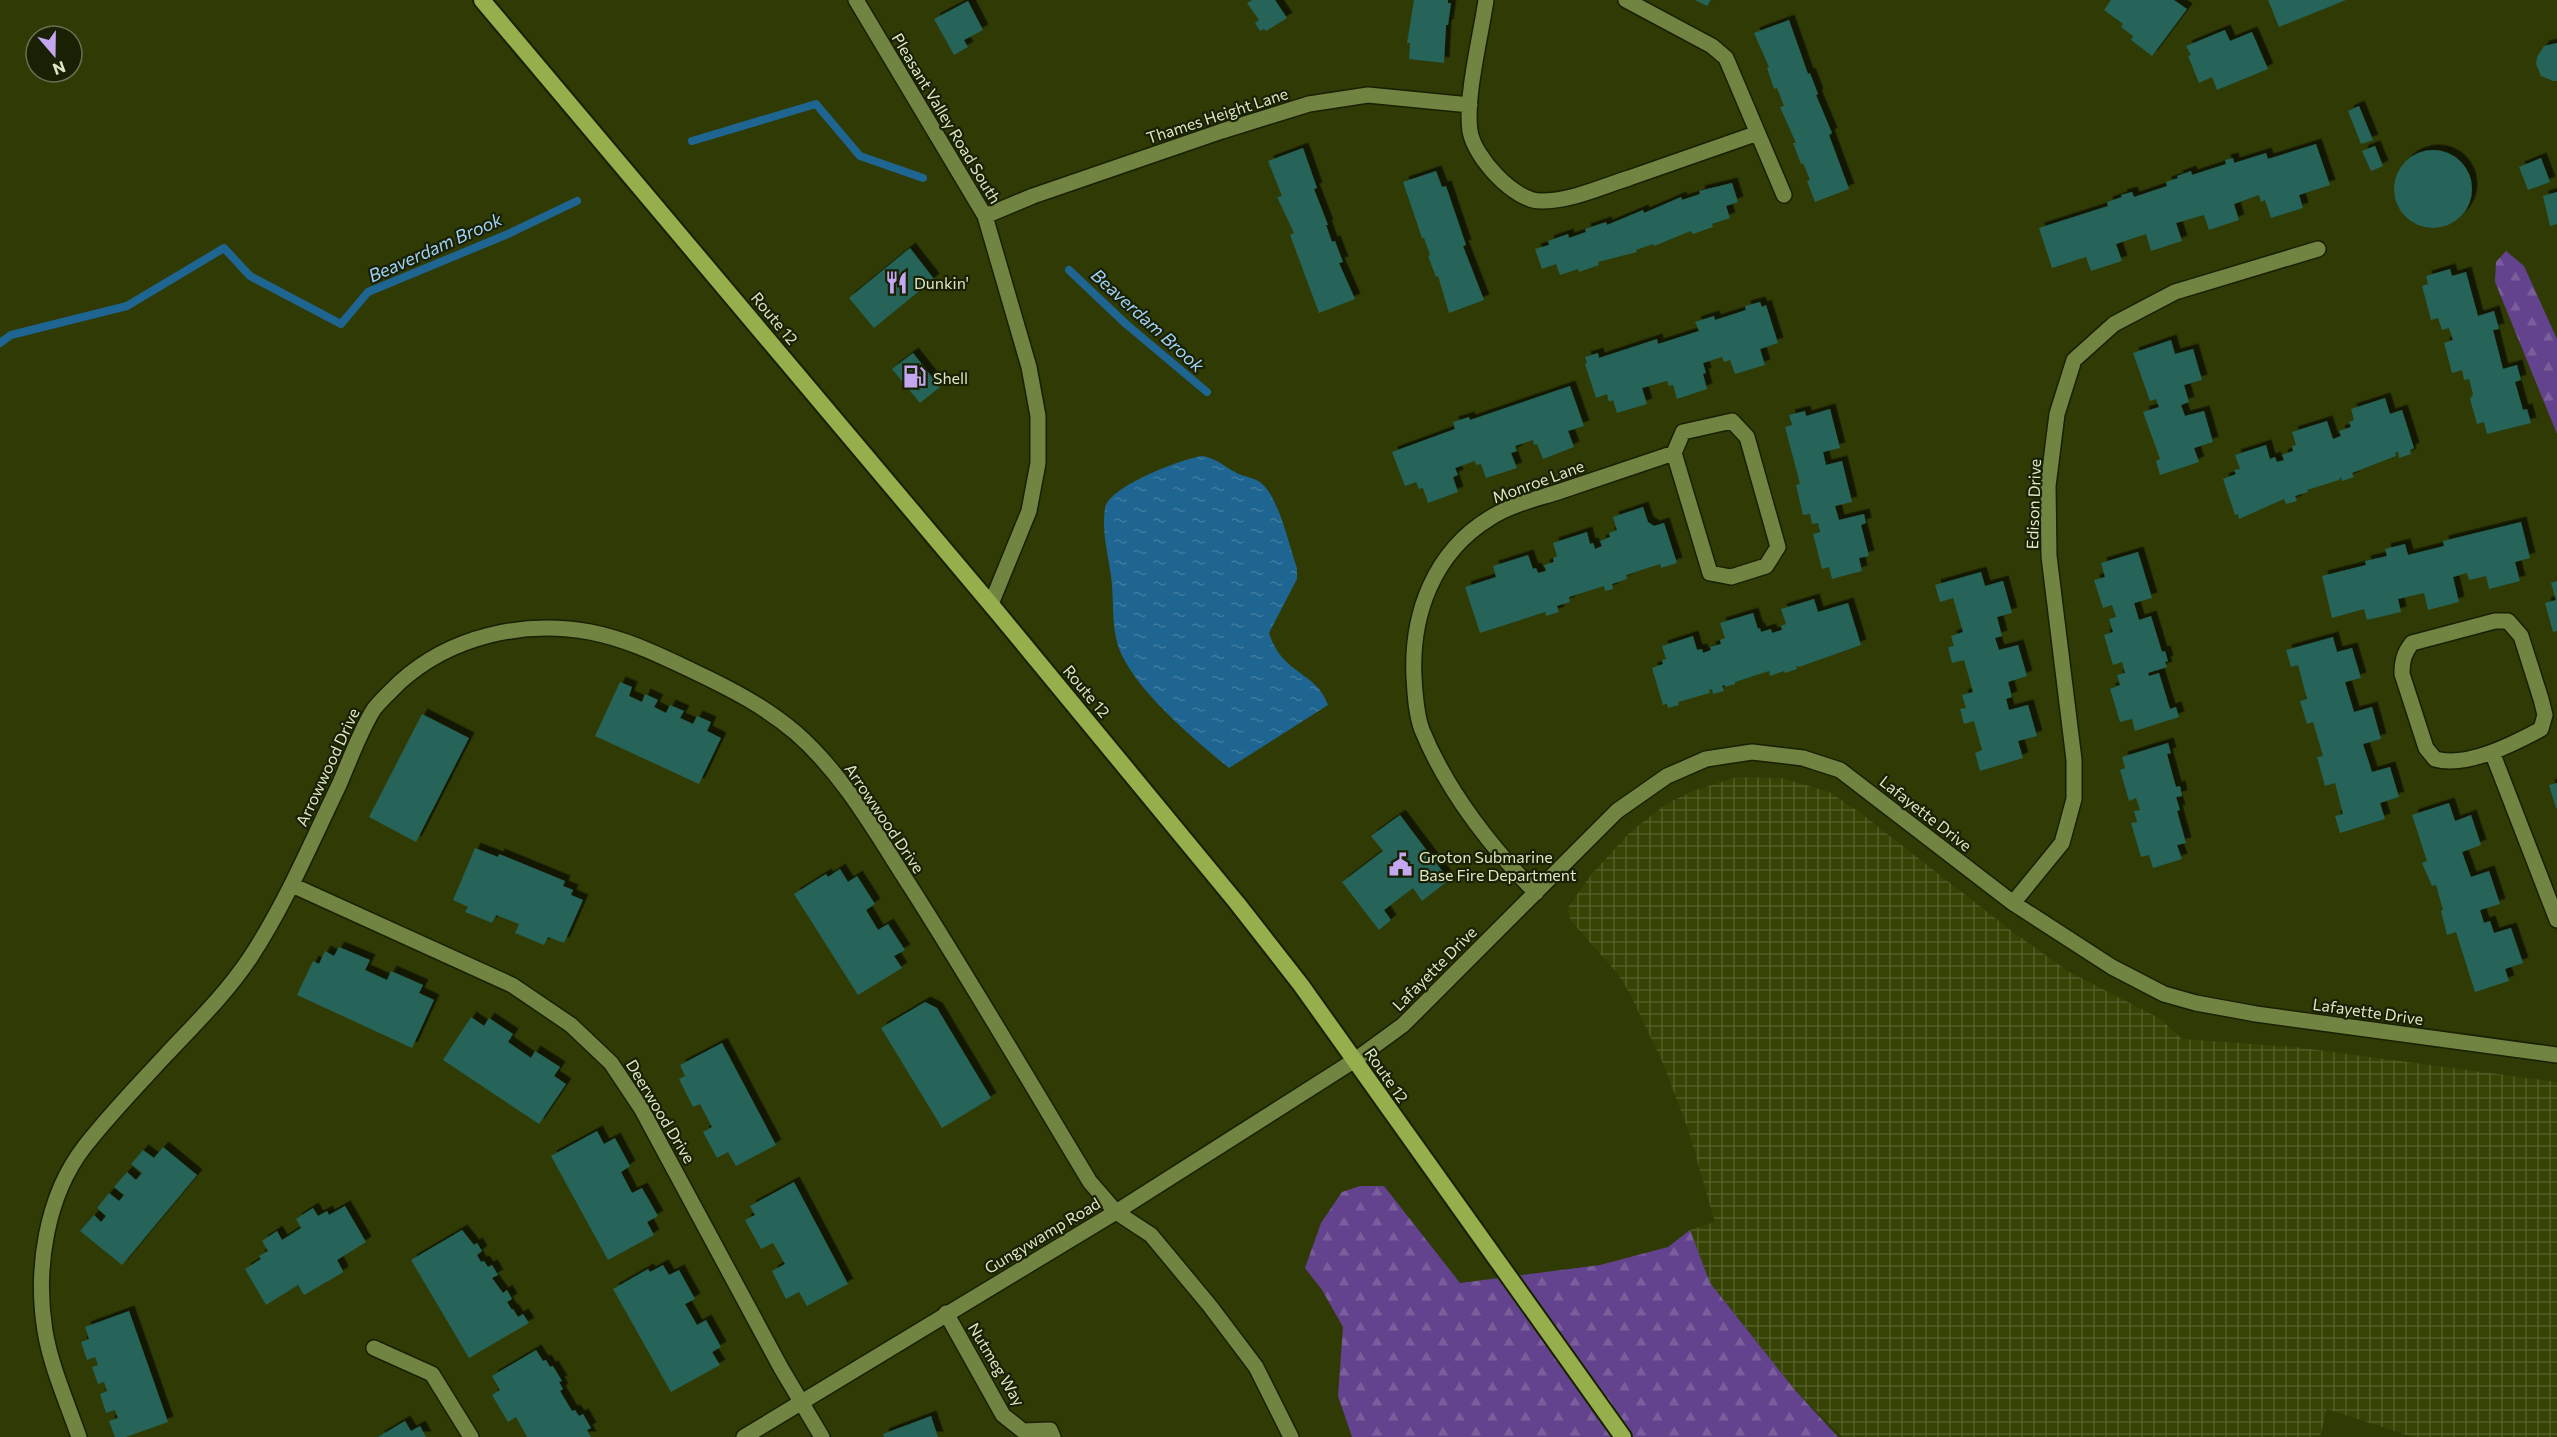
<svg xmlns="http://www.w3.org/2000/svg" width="2557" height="1437" font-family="Commissioner,sans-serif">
	<defs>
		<pattern id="industrial-grid" width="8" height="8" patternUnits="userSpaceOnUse" patternTransform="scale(1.5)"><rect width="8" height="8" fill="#374305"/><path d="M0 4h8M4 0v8" fill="none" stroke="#535e28"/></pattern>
		<pattern id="forest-firs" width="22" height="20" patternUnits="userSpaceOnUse" patternTransform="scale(1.5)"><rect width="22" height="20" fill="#63438d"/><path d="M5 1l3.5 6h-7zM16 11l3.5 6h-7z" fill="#795e9b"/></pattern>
		<pattern id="water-ripples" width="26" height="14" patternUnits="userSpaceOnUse" patternTransform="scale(1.5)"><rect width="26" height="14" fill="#1f6591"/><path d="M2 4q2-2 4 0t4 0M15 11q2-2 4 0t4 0" fill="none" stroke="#3f7b9f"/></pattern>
		<filter id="shadow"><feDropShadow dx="5.5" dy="-5.5" stdDeviation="0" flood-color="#0009"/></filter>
	</defs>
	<rect width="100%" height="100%" fill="#2f3a04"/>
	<!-- industrial -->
	<path fill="url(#industrial-grid)" d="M1737,777L1782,778L1829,792L1859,812L2013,932L2069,972L2159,1018L2182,1039L2295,1047L2557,1082V1437H2413L2327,1409L2320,1437H1843L1794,1389L1710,1283L1690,1230L1715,1222L1688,1129L1662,1061L1630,994L1618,974L1571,921L1567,909L1591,875L1631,831L1668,803L1693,791Z"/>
	<!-- forest -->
	<path fill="url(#forest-firs)" d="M2506,251L2524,266L2557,339V434L2495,282L2496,262Z
		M1360,1186H1384L1460,1283L1600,1265L1668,1247L1690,1230L1710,1283L1794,1389L1838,1437H1352L1338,1396L1343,1327L1322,1290L1305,1268L1321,1223L1342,1192Z"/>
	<!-- water -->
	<path fill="url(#water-ripples)" d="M1202,456C1216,458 1223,466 1235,472C1243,477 1254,477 1261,483C1279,497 1289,546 1297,568V579L1269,633C1282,675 1316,671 1328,705L1229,768C1196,741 1145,698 1125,661C1111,637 1114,612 1112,585C1110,560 1101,534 1105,508C1109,486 1182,459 1202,456Z"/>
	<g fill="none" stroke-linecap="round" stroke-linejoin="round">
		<!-- stream -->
		<path stroke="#1f6591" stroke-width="8" d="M692,141L816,104L860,156L923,178
			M1069,270L1126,324L1207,392
			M0,343L11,335L127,306L224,248L250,276L341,324L368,292L508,234L577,201"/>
	</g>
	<!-- building -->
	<path fill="#256359" filter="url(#shadow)" d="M1252,0H1275L1287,18L1266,31L1264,29L1260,31L1255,23L1259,20L1247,3Z
		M1414,0H1448V3H1451L1448,25H1446L1444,63L1409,59L1410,43H1407Z
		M1695,0H1711L1707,6Z
		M2111,0H2174L2187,9L2152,56L2131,40L2133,36L2121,27L2123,24L2104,10Z
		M2268,0H2346L2279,27Z
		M968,1L983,30L964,40L968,47L954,55L934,19Z
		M1789,20L1808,74L1810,73L1818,94L1816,95L1832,133L1829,135L1849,189L1815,202L1807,181L1810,180L1803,163L1801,164L1793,143H1796L1780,107L1784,106L1777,88L1774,89L1767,68L1769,67L1754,33Z
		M2225,30L2230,41L2252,32L2268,69L2217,90L2212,77L2199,83L2188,56L2191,55L2186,46Z
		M2557,43V81H2553L2541,76L2536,64L2537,57L2544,46Z
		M2359,106L2373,140L2361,144L2348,111Z
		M2316,144L2330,185L2299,195L2303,208L2271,218L2265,200L2261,202L2259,195L2234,204L2239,220L2209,230L2204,215L2176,223L2182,241L2151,251L2146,234L2116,244L2122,261L2091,271L2086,257L2052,268L2039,228L2108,206L2107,202L2122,197L2121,195L2132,192L2134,197L2167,186L2166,182L2178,178L2177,176L2191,171L2192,175L2226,164L2225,160L2233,158L2234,163L2266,153L2268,159Z
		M2375,146L2383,166L2371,171L2362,151Z
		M1303,148L1317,188L1314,189L1328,225H1326L1332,242L1335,241L1343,262L1339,263L1355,299L1319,313L1290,235L1294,233L1277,197L1282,196L1268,161Z
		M2394 189a39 39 0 1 1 78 0a39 39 0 1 1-78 0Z
		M2541,158L2550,182L2528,190L2519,167Z
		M1436,171L1442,187L1446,186L1466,245L1463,246L1484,300L1449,313L1438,276L1436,277L1428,256L1430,255L1424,238H1422L1403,182Z
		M1732,183L1738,202L1726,206L1730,218L1712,224L1713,227L1693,234L1691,231L1654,246L1653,244L1636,250L1637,252L1598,262L1599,265L1579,272L1578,269L1560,275L1556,264L1542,269L1535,249L1549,245L1548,241L1568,234L1569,238L1586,232L1585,229L1606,222L1607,225L1643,210L1644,213L1681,197L1682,200L1700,194L1699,191Z
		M2557,192V224L2550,226L2543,196Z
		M910,248L934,279L874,328L849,298Z
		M2450,269L2452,276L2466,272L2478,316L2494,311L2499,329L2493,330L2503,369L2517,365L2521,380L2515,382L2523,410L2527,409L2531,423L2487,434L2484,422L2477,424L2470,399L2473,394L2469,379L2464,380L2462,370L2452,373L2444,343L2453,340L2449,328L2442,330L2438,318L2431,320L2422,286L2428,284L2426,276Z
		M1760,302L1762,307L1766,305L1778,343L1760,349L1765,365L1735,374L1730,360L1724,362L1722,357L1703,363L1706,373L1703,374L1707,389L1677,399L1673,385L1669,386L1667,381L1642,388L1647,404L1617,413L1613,400L1609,402L1607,394L1596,398L1585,364L1587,363L1585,357L1598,353L1599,358L1657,339L1658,344L1699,331L1695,322L1714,316L1715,320L1746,310L1745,306Z
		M2171,340L2175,354L2193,349L2202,380L2184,385L2189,402L2181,405L2185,416L2204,411L2213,442L2194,448L2199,462L2160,475L2156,461L2160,459L2143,412L2159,407L2156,399L2150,401L2133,353Z
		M913,353L940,387L920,403L892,369Z
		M1570,386L1584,426L1568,431L1574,447L1543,459L1537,444L1534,445L1533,440L1515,446L1517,451L1511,453L1517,468L1486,478L1481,464L1476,465L1475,461L1455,468L1458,475L1453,477L1458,492L1428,503L1423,488L1419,489L1416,482L1405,486L1392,452L1455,429L1453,422L1469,417L1470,420Z
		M2385,398L2390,414L2402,410L2414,448L2410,450L2411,454L2399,458L2398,452L2395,453L2396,456L2352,473L2354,477L2342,481L2341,477L2339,480L2307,490L2308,492L2295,496L2297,501L2286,504L2284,499L2239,519L2238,514L2235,515L2223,479L2236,474L2234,470L2240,469L2235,455L2266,445L2270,459L2275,457L2277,462L2284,460L2282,455L2293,451L2292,446L2296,445L2292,432L2327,421L2333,439L2341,436L2339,431L2351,427L2349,422L2354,420L2351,409Z
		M1830,409L1840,448L1823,452L1826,465L1842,461L1852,502L1835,506L1839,520L1864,514L1866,523L1861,525L1869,556L1859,558L1862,571L1832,579L1829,567L1822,569L1813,534L1820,532L1818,523L1812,524L1810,514L1803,515L1796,485L1800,484L1785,427L1792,425L1789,415L1805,411L1806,416Z
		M1643,507L1648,522L1654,526L1664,523L1677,563L1661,568L1660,564L1626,575L1627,579L1612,584L1613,589L1605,591L1604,586L1569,597L1570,602L1557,606L1559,612L1546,616L1545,612L1480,633L1465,587L1496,577L1493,566L1528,555L1533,569L1536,568L1538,573L1546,571L1544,565L1554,562L1553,558L1557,556L1553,543L1587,532L1590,544L1593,543L1595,549L1602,546L1600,541L1610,537L1609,533L1617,530L1613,517Z
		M2521,522L2530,558L2515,562L2520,581L2489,589L2486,576L2469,580L2467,573L2453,577L2459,602L2428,610L2424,593L2398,599L2401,612L2367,620L2364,609L2332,618L2322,576L2366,565L2365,561L2387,556L2385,549L2405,544L2408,555L2444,546L2443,541Z
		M2138,552L2152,598L2134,603L2139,620L2151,616L2162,652L2165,651L2168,661L2165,662L2167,667L2148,673L2149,676L2159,673L2170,709L2176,707L2179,717L2135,731L2132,719L2120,722L2110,689L2120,685L2117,675L2125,673L2122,662L2113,665L2104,635L2113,632L2109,619L2116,617L2112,605L2103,608L2094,580L2105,577L2101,563Z
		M1981,572L1985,586L2003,581L2012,613L1997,617L2002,636L1995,638L1999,650L2018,645L2027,676L2008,682L2012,697L2006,699L2009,710L2028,705L2037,736L2018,741L2023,758L1980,771L1975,753L1982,750L1974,721L1964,724L1960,709L1966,708L1962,695L1973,692L1964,660L1952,663L1948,647L1954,646L1951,636L1963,632L1953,598L1940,602L1935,585Z
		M2557,581V631L2553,632L2545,603L2556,600L2551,583Z
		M1814,599L1818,612L1848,603L1861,645L1799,667L1796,666L1797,669L1785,673L1784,671L1770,676L1769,671L1735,682V684L1725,687V685L1722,686L1724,691L1713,694L1712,689L1709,690L1710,693L1678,702L1679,705L1668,708L1667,704L1663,705L1652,668L1663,664L1662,660L1666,659L1662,646L1693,636L1697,650L1702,649L1703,653L1711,650L1710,647L1721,644L1720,640L1725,638L1720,623L1753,613L1758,629L1760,628L1761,632L1771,629L1772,633L1782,630L1781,626L1786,624L1781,609Z
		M2333,637L2337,652L2352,648L2361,678L2345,682L2354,712L2372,707L2381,739L2363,744L2372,772L2390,767L2399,797L2380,803L2385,819L2340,833L2335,816L2343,814L2335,783L2325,786L2317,757L2323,756L2313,722L2307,724L2300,701L2307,699L2298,665L2291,667L2286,650Z
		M620,682L632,687L629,696L642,702L645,694L658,700L654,707L666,713L670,705L684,711L680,718L693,724L697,716L711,722L707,731L721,738L699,784L595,736Z
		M422,714L469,738L416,842L369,817Z
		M2168,743L2171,753L2167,754L2176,787L2180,786L2182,796L2176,797L2180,810L2177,811L2186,843L2177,845L2182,859L2153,868L2149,855L2141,857L2131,823L2137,822L2134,811L2140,810L2136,798L2129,801L2120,770L2125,768L2122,757Z
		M2557,783V808H2556L2549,785Z
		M2449,803L2455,821L2471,815L2481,845L2462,852L2471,877L2489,871L2500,904L2480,910L2484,923L2490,921L2494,933L2511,928L2523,963L2505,969L2509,981L2475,992L2456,932L2447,935L2441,911L2443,910L2436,885L2432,886L2422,863L2427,861L2412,815Z
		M1400,815L1449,880L1422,901L1413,888L1384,910L1391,920L1379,930L1342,882L1383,851L1371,836Z
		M475,848L498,857L499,854L565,881L563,886L573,890L571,895L583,900L564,943L548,937L544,945L515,933L519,924L496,915L492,923L465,912L468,907L453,900Z
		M840,869L848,882L857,876L875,904L866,910L878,930L888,924L905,950L894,956L902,968L858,995L794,894L826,874L828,877Z
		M339,947L370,960L365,970L387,980L391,971L423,985L419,993L434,1000L412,1048L297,995L313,961L319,964L325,951L334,956Z
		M925,1002L937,1008L991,1098L942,1128L881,1028Z
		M471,1017L484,1026L489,1018L513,1034L508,1042L531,1058L535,1051L560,1067L554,1076L566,1084L539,1124L443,1060Z
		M722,1043L776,1145L736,1166L728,1152L717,1158L703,1132L712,1127L700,1104L693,1107L679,1079L685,1076L680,1065Z
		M597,1131L604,1144L615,1138L630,1166L621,1172L632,1193L642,1188L658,1216L647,1222L654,1235L608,1260L551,1156Z
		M163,1147L197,1175L122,1265L80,1231L94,1215L101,1222L106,1216L97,1208L109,1193L119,1201L124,1195L114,1187L127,1172L136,1180L142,1173L131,1164L143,1150L154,1158Z
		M794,1182L848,1284L807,1306L799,1292L786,1299L772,1271L785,1264L773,1243L761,1249L745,1220L755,1215L750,1206Z
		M345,1206L366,1242L337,1260L343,1271L342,1273L304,1295L298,1285L266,1305L245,1269L261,1259L259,1256L268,1251L262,1241L277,1231L282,1240L301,1228L296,1219L313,1208L318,1216L327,1211L329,1215Z
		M462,1230L474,1245L477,1243L482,1251L477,1255L481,1262L484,1261L488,1267L492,1265L498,1275L492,1278L503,1293L507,1290L512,1299L507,1302L512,1310L513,1309L518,1317L523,1314L529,1323L469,1358L411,1260Z
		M663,1265L669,1275L679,1270L695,1299L685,1304L697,1325L706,1320L721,1347L712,1352L720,1365L671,1392L613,1289L648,1269L650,1272Z
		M129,1311L168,1422L126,1437H115L109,1421L118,1418L115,1410L106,1413L100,1394L107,1391L104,1382L98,1384L92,1367L98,1365L95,1357L87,1360L81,1342L89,1339L85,1327Z
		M536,1350L543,1361L546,1360L550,1367L553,1366L562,1381L559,1382L563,1389L560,1391L572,1411L575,1410L579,1416L583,1414L591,1428L587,1430L591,1437H527L516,1417L508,1422L492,1395L500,1390L492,1376Z
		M931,1416L938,1437H884L883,1434Z
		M405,1421L411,1431L420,1426L426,1437H378Z"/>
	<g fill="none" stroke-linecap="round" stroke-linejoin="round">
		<defs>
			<path id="minor" d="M856,0L985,216L1029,367L1038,416V463L1029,511L991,604
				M1486,0C1481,35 1465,98 1470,131C1474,157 1514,201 1541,201C1571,201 1601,187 1629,178C1672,163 1715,148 1758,133
				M1626,0L1712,46L1726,58L1784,195
				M985,216L1033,196L1222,131L1309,104L1368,95L1470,105
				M2495,621H2508L2521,636L2541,699L2545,715L2541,729C2513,744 2467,768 2435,759L2426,748L2402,674C2402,661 2404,653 2412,643Z
				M2492,752L2557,920
				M292,885L512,985L571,1025L611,1063L641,1108L781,1368L822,1437
				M1536,893C1490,846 1447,791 1422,730C1416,714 1415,694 1414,677C1411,614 1434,552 1490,518C1510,505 1536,499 1558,492C1597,479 1635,466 1674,453L1683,432L1732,421L1747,437L1778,547L1766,566L1731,577L1710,573L1674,453
				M2013,903L2062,843L2074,799V760L2049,556L2048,486L2057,414L2074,360L2114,324L2175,292L2318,249
				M1355,1060L1403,1025L1617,811L1667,776L1706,759L1752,752L1803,758L1840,770L2013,903L2112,967L2164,994L2196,1003L2256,1014L2557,1055
				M946,1313L1003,1415L1023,1431L1050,1430L1053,1437
				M374,1348L432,1374L471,1437
				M79,1437C67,1402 51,1367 45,1331C35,1269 46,1196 85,1146C110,1114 138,1085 165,1056C195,1024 226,994 250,958C286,903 311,843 339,785C349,762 361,729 374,709C381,700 392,690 400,682C451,636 523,620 590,632C627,639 659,655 693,671C731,689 764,706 796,733C845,776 877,835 912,889C973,985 1031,1084 1090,1182L1116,1212L1151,1235L1210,1306L1256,1367L1291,1437"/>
			<path id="tertiary" d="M744,1437L1116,1212L1355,1060"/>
			<path id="trunk" d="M482,0L998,613L1237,903L1301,985L1623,1437"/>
		</defs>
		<!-- minor casing -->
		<use href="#minor" stroke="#182000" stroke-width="18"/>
		<!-- tertiary casing -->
		<use href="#tertiary" stroke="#182000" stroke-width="18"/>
		<!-- trunk casing -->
		<use href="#trunk" stroke="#182000" stroke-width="20"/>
		<!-- minor -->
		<use href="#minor" stroke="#728441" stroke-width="15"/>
		<!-- tertiary -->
		<use href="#tertiary" stroke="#728441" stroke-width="15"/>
		<!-- trunk -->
		<use href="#trunk" stroke="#96ae4c" stroke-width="16"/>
	</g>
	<!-- icons -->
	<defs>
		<symbol id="restaurant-bare" viewBox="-9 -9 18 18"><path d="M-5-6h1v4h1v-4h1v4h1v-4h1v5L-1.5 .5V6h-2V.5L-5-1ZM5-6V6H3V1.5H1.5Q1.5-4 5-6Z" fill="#c4a7f1" stroke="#192004" stroke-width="2.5" paint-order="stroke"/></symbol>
		<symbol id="fuel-bare" viewBox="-9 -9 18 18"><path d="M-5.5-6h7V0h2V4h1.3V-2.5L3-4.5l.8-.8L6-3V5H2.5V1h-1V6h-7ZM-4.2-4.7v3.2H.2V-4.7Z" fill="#c4a7f1" stroke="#192004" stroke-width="2.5" paint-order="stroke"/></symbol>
		<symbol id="civic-bare" viewBox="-9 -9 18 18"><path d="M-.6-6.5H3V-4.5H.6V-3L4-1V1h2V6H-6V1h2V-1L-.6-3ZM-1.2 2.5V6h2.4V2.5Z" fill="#c4a7f1" stroke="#192004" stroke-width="2.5" paint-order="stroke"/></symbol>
	</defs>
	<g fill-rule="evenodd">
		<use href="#restaurant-bare" x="880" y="266" width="33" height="33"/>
		<use href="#fuel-bare" x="898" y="360" width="33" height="33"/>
		<use href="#civic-bare" x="1384" y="848" width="33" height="33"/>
	</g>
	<g text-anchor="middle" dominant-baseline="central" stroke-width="4.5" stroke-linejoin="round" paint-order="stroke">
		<!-- street labels -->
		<g font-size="16" fill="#dce7c4" stroke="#192004">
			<text transform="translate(1217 115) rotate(-18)">Thames Height Lane</text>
			<text transform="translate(947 118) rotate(59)">Pleasant Valley Road South</text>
			<text transform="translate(775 318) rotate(50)">Route 12</text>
			<text transform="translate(1538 481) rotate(-20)">Monroe Lane</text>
			<text transform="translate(2033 504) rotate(-88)">Edison Drive</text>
			<text transform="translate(1087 691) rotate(50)">Route 12</text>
			<text transform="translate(327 767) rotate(-65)">Arrowwood Drive</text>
			<text transform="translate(1926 813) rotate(38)">Lafayette Drive</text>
			<text transform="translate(885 818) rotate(56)">Arrowwood Drive</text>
			<text transform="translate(1434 968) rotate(-45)">Lafayette Drive</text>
			<text transform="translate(2368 1011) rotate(8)">Lafayette Drive</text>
			<text transform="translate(1387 1075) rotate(55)">Route 12</text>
			<text transform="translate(661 1111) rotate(59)">Deerwood Drive</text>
			<text transform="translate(1042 1235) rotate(-31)">Gungywamp Road</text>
			<text transform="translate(997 1364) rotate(59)">Nutmeg Way</text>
		</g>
		<!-- poi labels -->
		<g font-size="16" fill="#dce7c4" stroke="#192004" text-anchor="start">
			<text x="914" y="282">Dunkin'</text>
			<text x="933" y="377">Shell</text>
			<text x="1419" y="856">Groton Submarine<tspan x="1419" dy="18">Base Fire Department</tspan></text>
		</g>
		<!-- water labels -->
		<g font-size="18" font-style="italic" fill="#9ed2fa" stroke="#192004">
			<text transform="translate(435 247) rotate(-24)">Beaverdam Brook</text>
			<text transform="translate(1148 320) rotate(42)">Beaverdam Brook</text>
		</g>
	</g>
	<!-- north arrow -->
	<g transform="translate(54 54) rotate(160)"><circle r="28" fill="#192004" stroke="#677051" stroke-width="1.5"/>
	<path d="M0-4.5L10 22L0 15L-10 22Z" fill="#c4a7f1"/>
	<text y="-9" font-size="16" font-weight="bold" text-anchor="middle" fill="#dce7c4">N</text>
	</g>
</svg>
